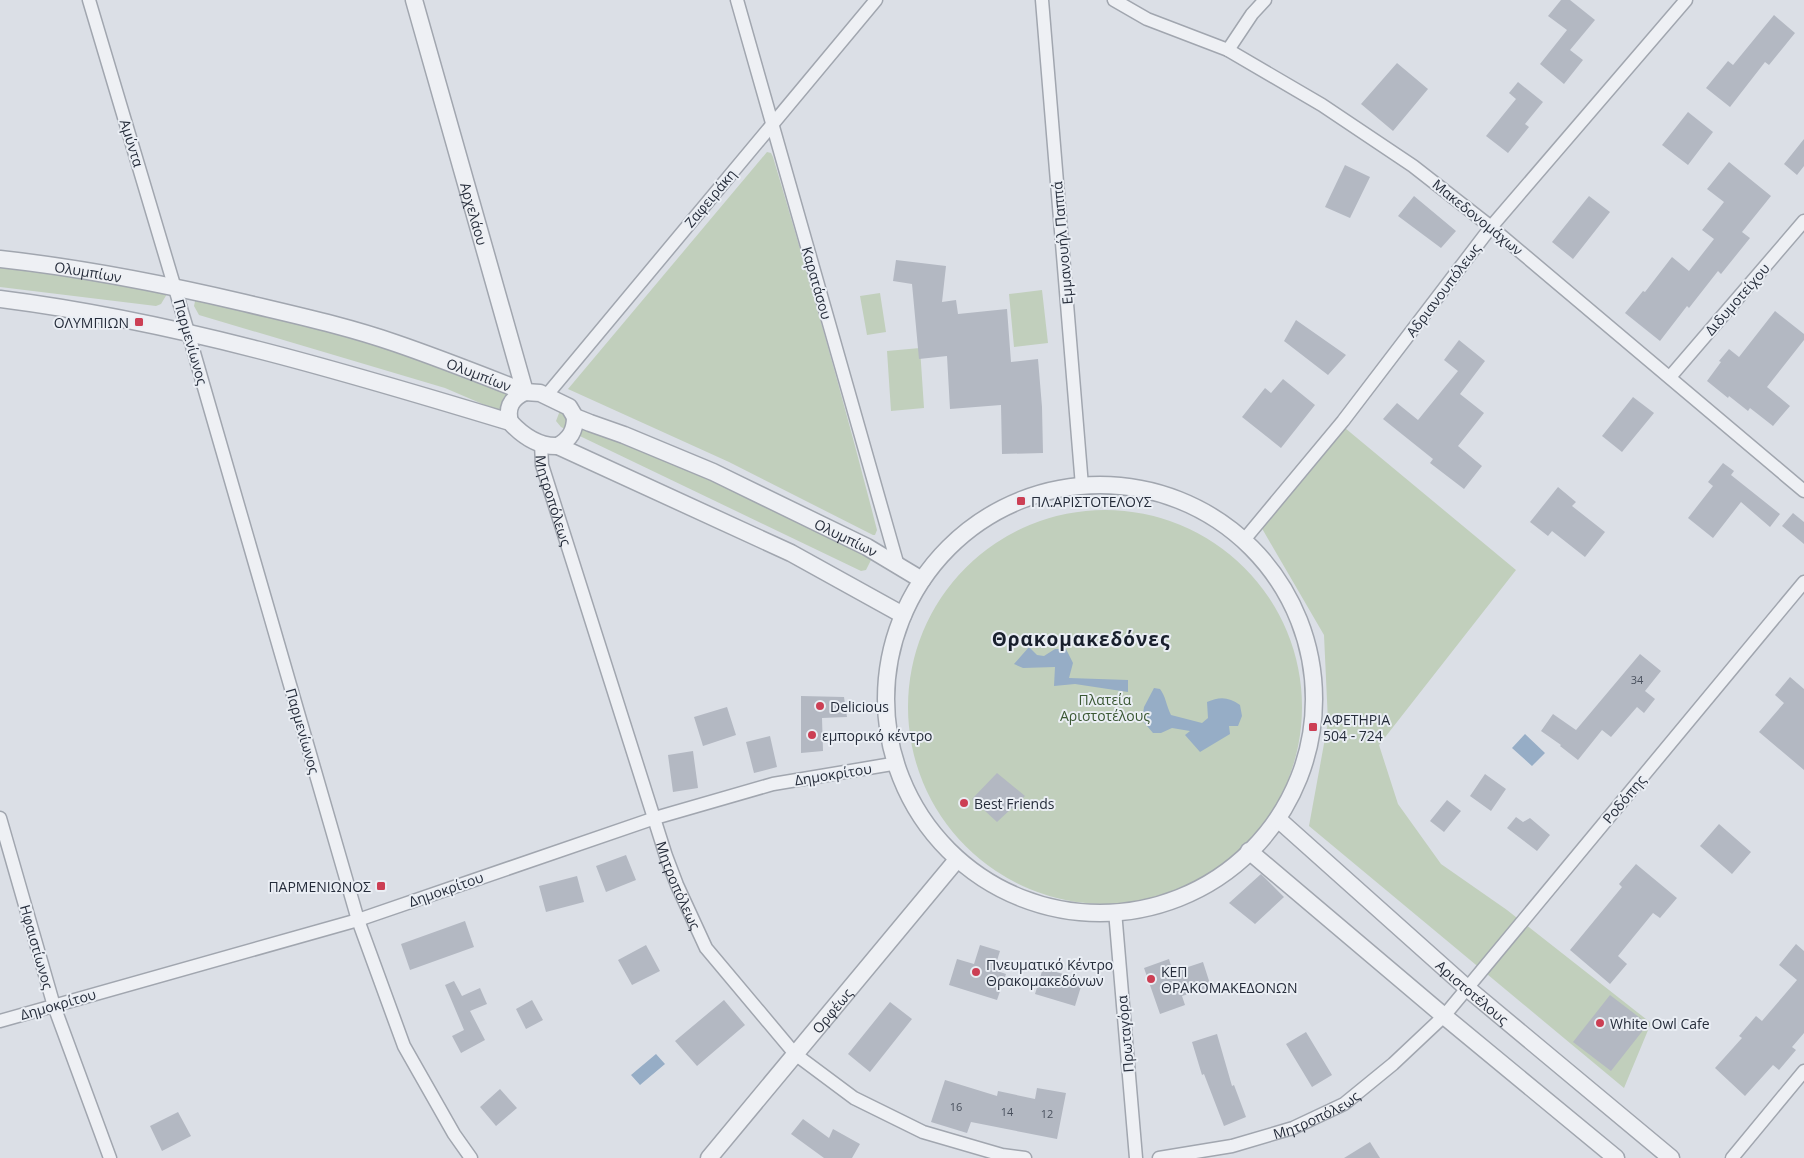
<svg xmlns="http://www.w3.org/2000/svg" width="1804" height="1158" font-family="'Open Sans',sans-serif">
	<rect width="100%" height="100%" fill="#dbdfe6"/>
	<!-- green -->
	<path fill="#c1cfbc" d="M767,152L771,153L773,157C810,281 845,405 877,530L875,535H873L729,462L568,389Z
		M0,258L164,285L167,294L161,304L156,306L0,287Z
		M1042,290L1048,343L1014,347L1009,294Z
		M197,292L315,316L525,392L508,415L445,388L199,315L194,306Z
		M880,293L886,332L867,335L860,296Z
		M920,348L924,408L891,411L887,351Z
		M561,408L875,552L866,570L861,571L561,427L556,421Z
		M1345,428L1516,570L1379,745L1398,804L1441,864L1507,910L1651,1023L1624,1088L1309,826L1328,722L1324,635L1260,525Z
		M908 707a197 197 0 1 1 394 0a197 197 0 1 1-394 0Z"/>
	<!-- water -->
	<path fill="#96adc6" d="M1029,647L1037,655L1044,656L1055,649H1066L1073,663L1069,678L1128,680V692L1075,684L1054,686L1055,667L1023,668L1014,664Z
		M1154,688L1160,689C1166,697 1166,705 1171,715L1202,723L1208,718L1207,702C1220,696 1229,697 1240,705L1242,716L1238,726H1229L1230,734L1200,752L1185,735L1190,731L1172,728L1161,733H1153L1142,720L1144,707Z
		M1525,734L1545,753L1532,766L1512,748Z
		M656,1054L665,1064L640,1085L631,1075Z"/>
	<!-- building -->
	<path fill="#b3b8c2" d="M1561,0H1570L1595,20L1570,50L1583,60L1564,84L1540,64L1567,30L1548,16Z
		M1774,15L1795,33L1769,65L1765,62L1730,107L1706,88L1728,61L1733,65Z
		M1397,63L1428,89L1393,131L1361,104Z
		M1518,82L1543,102L1525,124L1529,127L1508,153L1486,136L1516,99L1509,93Z
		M1688,112L1713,132L1688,165L1662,145Z
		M1804,139V166L1797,175L1784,164Z
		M1729,162L1771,196L1742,232L1750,238L1721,274L1718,271L1689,308L1687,306L1660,341L1625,313L1643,291L1645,292L1672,257L1689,271L1714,239L1702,230L1724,202L1707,189Z
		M1345,165L1370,177L1350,218L1325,207Z
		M1414,196L1456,231L1441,248L1398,216Z
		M1589,196L1610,212L1573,259L1552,242Z
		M896,260L946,266L942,302L956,300L958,314L1007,309L1011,362L1038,359L1042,407L1043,453L1002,454L1001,405L950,409L947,356L919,359L912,284L893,281Z
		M1775,311L1804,334V340L1767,387L1790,406L1773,426L1750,408L1748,411L1729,396L1728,398L1707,381L1721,362L1719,361L1729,349L1739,357Z
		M1296,320L1346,355L1328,375L1284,341Z
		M1459,340L1485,361L1460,394L1484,413L1458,446L1482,466L1464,489L1430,463L1433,459L1383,419L1397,403L1418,420L1458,371L1444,360Z
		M1283,379L1315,405L1281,448L1242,417L1265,388L1271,393Z
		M1633,397L1654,413L1622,452L1602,436Z
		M1723,463L1734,471L1731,475L1780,514L1770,527L1741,502L1713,538L1688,518L1713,486L1708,482Z
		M1558,487L1576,502L1572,506L1605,532L1585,557L1552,531L1548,536L1530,522Z
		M1793,513L1804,522V544L1782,526Z
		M1640,654L1661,671L1645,691L1655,699L1644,713L1637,707L1611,737L1602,730L1578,760L1560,746L1561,745L1541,731L1553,714L1576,730Z
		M1790,677L1804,689V770L1759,732L1784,703L1775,695Z
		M801,696L844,697L847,717L822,718L823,751L801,753Z
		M727,707L736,735L703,746L694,717Z
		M770,736L777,767L754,773L746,742Z
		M693,751L698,788L673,792L668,755Z
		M997,773L1025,796L997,822L972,799Z
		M1485,774L1506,789L1491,811L1470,796Z
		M1447,800L1461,811L1444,832L1430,821Z
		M1516,817L1523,822L1530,818L1550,835L1537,851L1507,828Z
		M1719,824L1751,852L1732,874L1700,846Z
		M626,855L636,880L606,892L596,866Z
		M1636,864L1677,898L1660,918L1653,913L1618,956L1627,964L1610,984L1570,950L1622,887L1619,884Z
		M1261,874L1284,897L1255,924L1229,903Z
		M577,876L584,902L546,912L539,886Z
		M465,921L474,947L410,970L401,944Z
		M1796,944L1804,951V1033L1792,1047L1796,1050L1779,1070L1773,1065L1745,1096L1715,1068L1742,1038L1739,1036L1756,1016L1762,1021L1797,980L1779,965Z
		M646,945L660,971L632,985L618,960Z
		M980,945L1000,951L994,970L1006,974L997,1000L949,985L957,959L974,964Z
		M1169,959L1173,972L1203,962L1211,987L1182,996L1185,1005L1160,1014L1144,968Z
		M1043,968L1083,980L1075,1006L1035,994Z
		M454,981L462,996L480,988L487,1004L470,1011L485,1040L461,1053L452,1036L464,1030L445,985Z
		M1610,995L1648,1024L1611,1071L1573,1042Z
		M532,1000L543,1020L526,1029L516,1009Z
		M724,1000L745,1025L697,1066L675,1041Z
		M890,1002L912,1019L870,1072L848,1054Z
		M1306,1032L1332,1075L1312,1087L1286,1044Z
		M1217,1034L1232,1086L1234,1085L1246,1117L1224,1126L1204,1074L1202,1075L1192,1042Z
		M945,1080L997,1096L998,1091L1035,1099L1037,1088L1066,1093L1057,1139L971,1122L967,1133L931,1122Z
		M500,1089L517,1108L496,1126L480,1107Z
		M178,1112L191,1136L162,1151L150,1126Z
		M803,1119L829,1138L833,1129L860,1144L852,1158H824L791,1134Z
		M1370,1142L1380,1158H1344Z"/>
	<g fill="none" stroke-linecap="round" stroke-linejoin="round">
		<defs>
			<g id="minor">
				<path d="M89,0L188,332L358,920L404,1046L454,1134L471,1158"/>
				<path d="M737,0L898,566"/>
				<path d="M1042,0L1082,486"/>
				<path d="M1114,0L1147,19L1228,50L1322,105L1413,166L1491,227L1804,491"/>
				<path d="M1228,50L1252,14L1265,0"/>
				<path d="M1670,377L1804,221"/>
				<path d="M546,396L876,0"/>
				<path id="s1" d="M541,443L542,465L666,856L677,885L706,948L795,1054L854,1098L923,1132L1002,1155L1025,1158"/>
				<path d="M1244,540L1343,421L1491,227L1686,0"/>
				<path d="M0,818L54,1006L110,1158"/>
				<path d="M1115,911L1136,1158"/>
				<path d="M0,1021L358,920L655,818L773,784L892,764"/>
				<path id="s2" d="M1159,1158L1232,1146L1293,1128L1344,1104L1393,1064L1444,1016L1804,582"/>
				<path d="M1732,1158L1804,1071"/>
			</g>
			<g id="tertiary">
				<path id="s3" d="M414,0L525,392"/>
				<path id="s4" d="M0,259C83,268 164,284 245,303C295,315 346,326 395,343C439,358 482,375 525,392L540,393L569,407L575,417L590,423L624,435L713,472L867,547L922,580"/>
				<path d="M0,299C174,321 342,371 510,422C522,435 539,447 558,446L791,553L903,615"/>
				<path d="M510,422C506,407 512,398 525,392"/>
				<path d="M558,446C570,439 575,431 575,417"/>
				<circle cx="1100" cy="699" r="214"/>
				<path id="s5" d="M1279,820L1467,988L1671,1158"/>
				<path d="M1249,851L1444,1016L1616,1158"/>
				<path id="s6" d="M709,1158L955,862"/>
			</g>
		</defs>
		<!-- minor casing -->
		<use href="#minor" stroke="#a1a6af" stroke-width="15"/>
		<!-- tertiary casing -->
		<use href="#tertiary" stroke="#a1a6af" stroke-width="19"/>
		<!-- minor -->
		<use href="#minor" stroke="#eef0f4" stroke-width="12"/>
		<!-- tertiary -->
		<use href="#tertiary" stroke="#eef0f4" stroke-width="16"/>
	</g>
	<!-- markers -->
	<g fill="#cc3f54" stroke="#eaeef4" stroke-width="2">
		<rect x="134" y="317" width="10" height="10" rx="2.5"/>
		<rect x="1016" y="496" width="10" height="10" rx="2.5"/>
		<circle cx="820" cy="706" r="5"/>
		<rect x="1308" y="722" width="10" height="10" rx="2.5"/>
		<circle cx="812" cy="735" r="5"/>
		<circle cx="964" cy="803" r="5"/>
		<rect x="376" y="881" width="10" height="10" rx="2.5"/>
		<circle cx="976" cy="972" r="5"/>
		<circle cx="1151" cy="979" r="5"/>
		<circle cx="1600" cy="1023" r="5"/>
	</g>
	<g text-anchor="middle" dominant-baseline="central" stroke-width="4" stroke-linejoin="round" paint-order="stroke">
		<!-- number labels -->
		<g font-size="11" fill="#49505d">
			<text x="1637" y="679">34</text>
			<text x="956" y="1106">16</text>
			<text x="1007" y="1111">14</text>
			<text x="1047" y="1113">12</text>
		</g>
		<!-- street labels -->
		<g font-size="14" fill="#262d3b" stroke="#eaeef4">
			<text transform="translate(132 143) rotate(73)">Αμύντα</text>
			<text transform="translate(710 198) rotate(-50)">Ζαφειράκη</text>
			<text stroke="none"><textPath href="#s3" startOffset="222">Αρχελάου</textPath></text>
			<text transform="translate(1478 217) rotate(39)">Μακεδονομάχων</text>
			<text transform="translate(1062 243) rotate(-95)">Εμμανουήλ Παππά</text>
			<text stroke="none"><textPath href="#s4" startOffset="89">Ολυμπίων</textPath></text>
			<text transform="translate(817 283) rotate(74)">Καρατάσου</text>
			<text transform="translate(1443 290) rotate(-53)">Αδριανουπόλεως</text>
			<text transform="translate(1737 299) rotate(-49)">Διδυμοτείχου</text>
			<text transform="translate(191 342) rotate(74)">Παρμενίωνος</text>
			<text stroke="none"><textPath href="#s4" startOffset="494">Ολυμπίων</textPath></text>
			<text stroke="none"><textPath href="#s1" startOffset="59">Μητροπόλεως</textPath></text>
			<text stroke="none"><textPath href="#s4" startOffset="899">Ολυμπίων</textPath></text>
			<text transform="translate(303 731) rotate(74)">Παρμενίωνος</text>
			<text transform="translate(833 774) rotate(-9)">Δημοκρίτου</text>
			<text transform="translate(1624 799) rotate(-50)">Ροδόπης</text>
			<text stroke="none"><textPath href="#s1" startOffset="464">Μητροπόλεως</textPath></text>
			<text transform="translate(446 889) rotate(-19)">Δημοκρίτου</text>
			<text transform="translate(37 947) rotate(74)">Ηφαιστίωνος</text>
			<text stroke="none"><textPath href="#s5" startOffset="259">Αριστοτέλους</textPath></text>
			<text transform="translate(58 1004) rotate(-16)">Δημοκρίτου</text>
			<text stroke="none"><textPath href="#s6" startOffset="192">Ορφέως</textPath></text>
			<text transform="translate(1125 1034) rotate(-95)">Πρωταγόρα</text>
			<text stroke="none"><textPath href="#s2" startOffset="164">Μητροπόλεως</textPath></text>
		</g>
		<!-- poi labels -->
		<g font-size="14" fill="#262d3b" stroke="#eaeef4" text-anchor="start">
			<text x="129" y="322" text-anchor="end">ΟΛΥΜΠΙΩΝ</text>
			<text x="1031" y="501">ΠΛ.ΑΡΙΣΤΟΤΕΛΟΥΣ</text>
			<text x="830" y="706">Delicious</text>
			<text x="1323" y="719">ΑΦΕΤΗΡΙΑ<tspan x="1323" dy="16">504 - 724</tspan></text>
			<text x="822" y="735">εμπορικό κέντρο</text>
			<text x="974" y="803">Best Friends</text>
			<text x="371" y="886" text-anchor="end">ΠΑΡΜΕΝΙΩΝΟΣ</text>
			<text x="986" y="964">Πνευματικό Κέντρο<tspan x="986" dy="16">Θρακομακεδόνων</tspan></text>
			<text x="1161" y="971">ΚΕΠ<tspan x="1161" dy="16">ΘΡΑΚΟΜΑΚΕΔΟΝΩΝ</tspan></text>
			<text x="1610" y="1023">White Owl Cafe</text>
		</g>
		<!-- park labels -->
		<g font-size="14" fill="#3a5733" stroke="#eaeef4">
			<text x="1105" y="699">Πλατεία<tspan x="1105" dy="16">Αριστοτέλους</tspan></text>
		</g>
		<!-- district labels -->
		<g font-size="19" font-weight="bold" letter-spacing="1" fill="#181f2c" stroke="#eaeef4">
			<text x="1081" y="639">Θρακομακεδόνες</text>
		</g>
	</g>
</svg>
